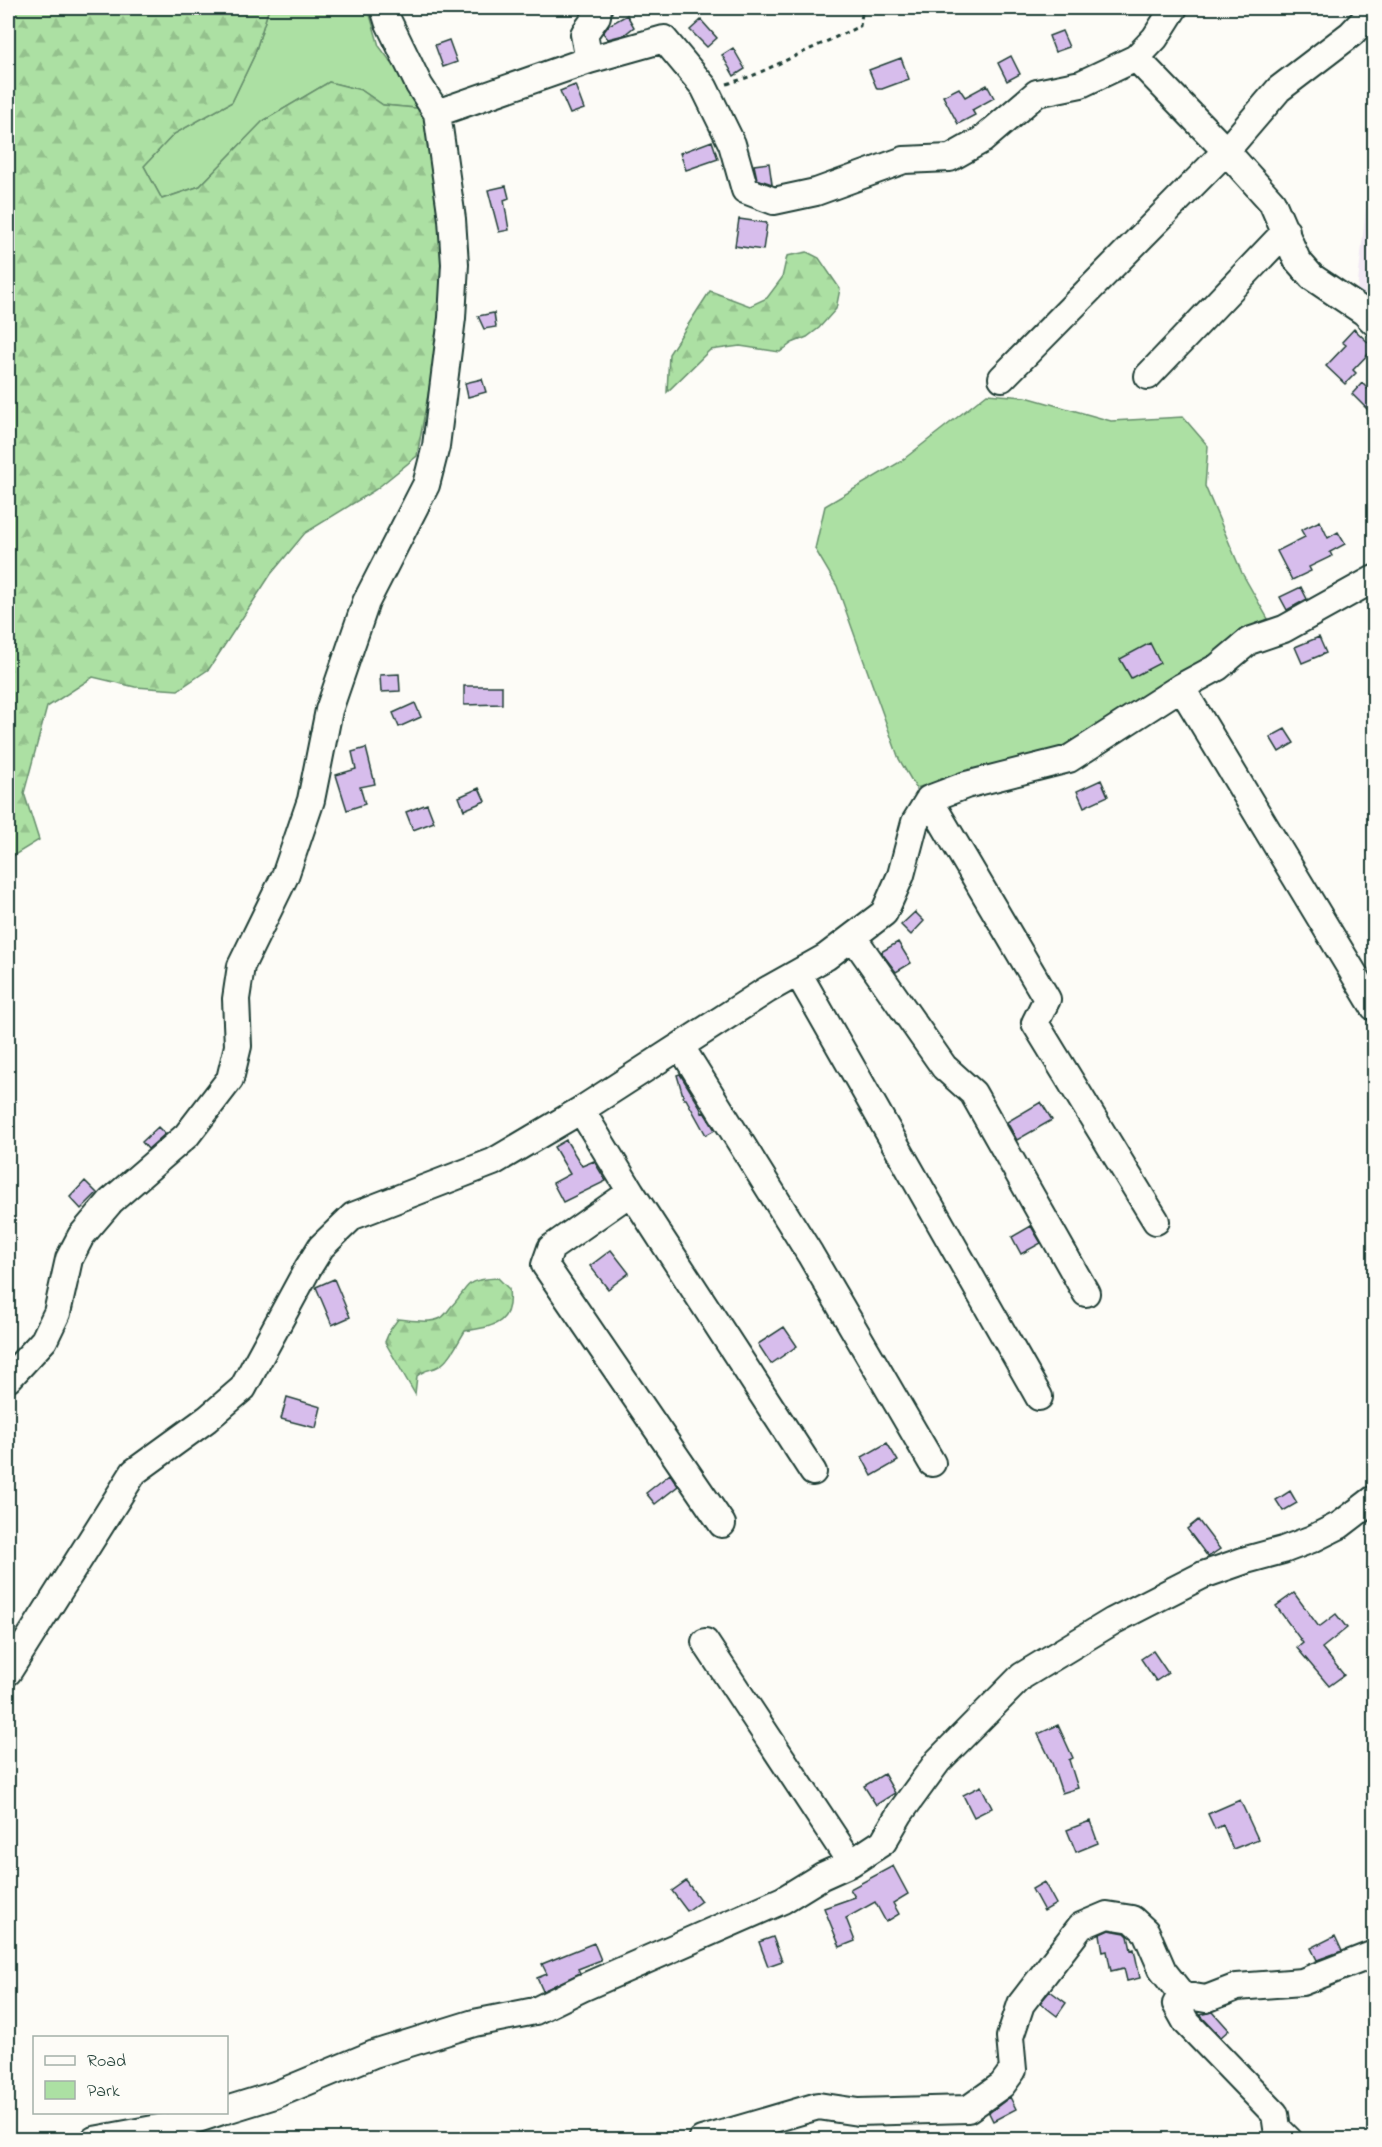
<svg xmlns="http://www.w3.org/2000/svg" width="1382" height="2147" font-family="'Indie Flower',sans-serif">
	<defs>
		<pattern id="forest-firs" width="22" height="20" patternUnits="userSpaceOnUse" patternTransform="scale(1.5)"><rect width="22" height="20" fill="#ace0a3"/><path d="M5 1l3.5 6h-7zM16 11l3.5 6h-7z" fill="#94c18d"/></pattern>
	</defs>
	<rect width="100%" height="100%" fill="#fdfcf7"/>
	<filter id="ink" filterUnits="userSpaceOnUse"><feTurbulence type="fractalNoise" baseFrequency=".0167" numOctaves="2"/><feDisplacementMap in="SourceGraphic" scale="12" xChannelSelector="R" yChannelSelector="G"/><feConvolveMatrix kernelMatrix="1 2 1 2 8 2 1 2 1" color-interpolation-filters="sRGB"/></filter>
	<g filter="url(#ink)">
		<!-- built -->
		<path fill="#f2e9f4" d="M1374,173V312L1357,293L1369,177Z"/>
		<!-- green -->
		<path fill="#ace0a3" stroke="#668e6c" stroke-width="1.5" d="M269,8H368L379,46L426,109L383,105L361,90L329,82L263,121L200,186L162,199L144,166L174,134L232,102L254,56Z
			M987,394L1026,397L1111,421L1183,417L1208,446L1205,486L1242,573L1268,619L1134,704L1061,747L916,788L899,759L837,586L815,549L825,506L900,462Z"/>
		<!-- forest -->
		<path fill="url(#forest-firs)" stroke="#668e6c" stroke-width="1.5" d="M8,8H269L254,56L232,102L174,134L144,166L162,199L200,186L263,121L329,82L361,90L383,105L426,109L440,180L445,300L417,456L375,490L305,533L271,574L209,669L178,690L135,687L93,677L47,707L24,793L39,840L8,859Z
			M807,252L819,258L840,289L836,309L819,328L807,337L792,343L780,352L740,346L710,350L667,392L669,354L710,291L750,306L767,298L782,278L787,256Z
			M498,1278L509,1289C513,1325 494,1326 465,1331C458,1342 450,1360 439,1366C431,1371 426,1368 417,1376L415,1394L385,1342L390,1330L398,1319C410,1320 430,1324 441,1318C444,1316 448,1311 450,1308C472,1285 461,1280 498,1278Z"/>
		<!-- building -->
		<path fill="#d7bdec" stroke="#1f3d34" stroke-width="1.5" d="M627,15L634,27L624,35L608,39L603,33L609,25Z
			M701,20L717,38L707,47L690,30Z
			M1062,31L1069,47L1055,52L1049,36Z
			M449,40L457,62L443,67L435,45Z
			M733,48L745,69L734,76L722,55Z
			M1011,56L1020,74L1007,81L998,63Z
			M901,58L909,79L882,89H877L869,70Z
			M575,85L584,109L570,114L560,91Z
			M987,85L994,98L972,110L975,115L958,124L943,96L959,88L965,97Z
			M712,141L718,159L686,170L680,153Z
			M769,163L772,184L757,179L754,165Z
			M506,186L509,198L504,200L509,230L499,232L488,190Z
			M739,219L767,223L763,250L735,246Z
			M494,313L496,327L484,329L478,316Z
			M1354,329L1374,348L1353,370L1356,373L1345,384L1326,366L1346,345L1342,342Z
			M482,379L486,392L468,397L465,383Z
			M1362,383L1374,395V416L1352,394Z
			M1320,521L1328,538L1338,532L1345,544L1330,552L1332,556L1309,567L1311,571L1292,580L1277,551L1305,537L1301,530Z
			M1301,587L1307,599L1287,610L1280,597Z
			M1319,637L1326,653L1302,663L1295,647Z
			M1150,643L1160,663L1131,678L1120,659Z
			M399,674L400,691L381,692L380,675Z
			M464,686H502V704L464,705Z
			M415,703L421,717L399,727L393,713Z
			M1285,729L1294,743L1279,752L1270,737Z
			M366,748L375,784L360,787L365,804L347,810L336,775L356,769L352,752Z
			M1101,780L1108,796L1084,807L1077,791Z
			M479,788L485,801L464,810L459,797Z
			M427,804L434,822L413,830L406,812Z
			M915,912L924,921L911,935L901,925Z
			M898,942L911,963L896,972L881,952Z
			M680,1074L699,1105L702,1113L704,1112L715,1130L706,1135L686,1099H684L677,1075Z
			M1041,1102L1052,1120L1017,1140L1007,1122Z
			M158,1127L165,1134L148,1149L142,1142Z
			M566,1140L582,1166L594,1161L606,1181L563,1202L553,1183L570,1174L554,1147Z
			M85,1181L97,1193L81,1209L70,1197Z
			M1031,1226L1041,1243L1021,1254L1012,1237Z
			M611,1250L629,1273L608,1289L590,1266Z
			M334,1279L350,1317L332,1325L316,1287Z
			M784,1327L797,1346L771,1364L758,1344Z
			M287,1397L321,1407L316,1428L281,1419Z
			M887,1443L898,1461L872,1476L862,1457Z
			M670,1474L678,1486L655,1504L646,1493Z
			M1290,1491L1297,1503L1283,1511L1276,1500Z
			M1198,1520L1220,1549L1208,1557L1187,1529Z
			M1294,1593L1319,1627L1336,1614L1347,1628L1322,1648L1344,1675L1329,1686L1297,1648L1303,1643L1276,1606Z
			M1153,1651L1168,1673L1156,1681L1141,1659Z
			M1058,1725L1073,1758L1069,1760L1078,1788L1062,1793L1052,1763L1038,1734Z
			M884,1774L895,1793L876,1805L864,1786Z
			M981,1786L992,1808L974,1817L963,1795Z
			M1240,1800L1258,1839L1233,1849L1223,1825L1215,1829L1208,1814Z
			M1090,1821L1098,1843L1076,1852L1067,1830Z
			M893,1866L908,1894L893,1903L899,1914L886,1922L875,1902L846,1918L855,1941L840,1947L824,1908L855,1897L850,1889Z
			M686,1881L701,1901L687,1911L672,1891Z
			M1044,1882L1056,1904L1044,1911L1032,1889Z
			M1109,1930L1125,1933L1128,1936L1131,1950L1134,1949L1140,1978L1127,1981L1124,1968L1111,1971L1107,1951L1103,1952L1100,1934Z
			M1335,1936L1342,1951L1317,1960L1311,1948Z
			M773,1937L782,1961L768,1966L759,1942Z
			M594,1943L601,1960L578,1969L580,1973L543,1991L537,1978L547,1974L542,1964Z
			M1050,1991L1066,2003L1057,2016L1040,2003Z
			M1213,2012L1229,2030L1221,2037L1200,2015Z
			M1010,2097L1016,2109L993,2121L989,2113Z"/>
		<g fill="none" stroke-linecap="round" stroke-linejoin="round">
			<defs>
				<path id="minor" d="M1136,58L1226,151L1272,202L1297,260L1312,277L1364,312L1374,322
					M589,60L584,34L597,16L598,8
					M437,113L589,60L664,39L704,87L732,144L745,190L774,201L816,192L904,160L950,158L982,140L1037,93L1081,84L1136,58L1155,38L1174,8
					M1148,376L1286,231
					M1002,378L1226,151L1279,89L1351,34L1374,10
					M1181,687L1374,1007
					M929,799L1047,999L1035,1023L1156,1221
					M853,937L944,1067L973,1093L1086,1293
					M798,973L1039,1397
					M681,1047L810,1254L932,1463
					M581,1110L631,1192L813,1472
					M631,1192L551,1248L545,1265L722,1524
					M8,1379L44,1340L57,1313L69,1259L81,1236L111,1201L187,1135L230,1079L238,1046L236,999L241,966L285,876L311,800L329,710L366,602L426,485L436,446L452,318L455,264L452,219L437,113L419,85L388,21L384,8
					M705,1642L851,1863
					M8,1672L134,1472L207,1419L243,1388L308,1268L321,1247L353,1216L493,1162L581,1110L767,990L826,957L884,913L901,875L915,822L929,799L966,785L1069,759L1181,687L1218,667L1249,641L1284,629L1374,579
					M1182,1995L1176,2004L1186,2022L1275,2114L1277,2128L1289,2140
					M226,2110L275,2095L374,2054L474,2023L535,2011L582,1988L783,1900L822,1876L851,1863L883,1842L900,1813L938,1761L1022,1676L1113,1621L1203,1575L1246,1560L1283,1550L1312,1539L1340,1525L1374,1499
					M94,2140L186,2123L219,2112
					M702,2140L818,2106L858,2112L968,2109L1002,2085L1013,2070L1010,2037L1021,2004L1081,1926L1107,1915L1132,1919L1146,1932L1163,1971L1182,1995L1206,1999L1237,1987L1302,1982L1374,1954"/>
			</defs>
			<!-- minor casing -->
			<use href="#minor" stroke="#1f3d34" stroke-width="30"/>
			<!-- path -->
			<path stroke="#1f3d34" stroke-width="3" stroke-dasharray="4.5 4.5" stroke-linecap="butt" d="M727,84L752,76L860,26L863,8"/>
			<!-- minor -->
			<use href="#minor" stroke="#fdfcf7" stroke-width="26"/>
		</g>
	</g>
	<!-- margin -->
	<rect width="1382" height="2147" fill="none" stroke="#fdfcf7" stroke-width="30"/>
	<rect x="15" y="15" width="1352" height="2117" fill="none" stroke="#1f3d34" stroke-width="2" filter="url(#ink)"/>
	<!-- legend -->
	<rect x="33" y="2036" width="195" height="78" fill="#fdfcf7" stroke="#a4b0a9" stroke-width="1.5"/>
	<rect x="45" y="2056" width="30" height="9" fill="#fdfcf7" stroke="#a4b0a9" stroke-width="1.5"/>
	<text x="87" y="2066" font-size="18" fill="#1f3d34">Road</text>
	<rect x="45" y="2081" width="30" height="18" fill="#ace0a3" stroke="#a4b0a9" stroke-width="1.5"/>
	<text x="87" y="2096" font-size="18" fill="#1f3d34">Park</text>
</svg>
